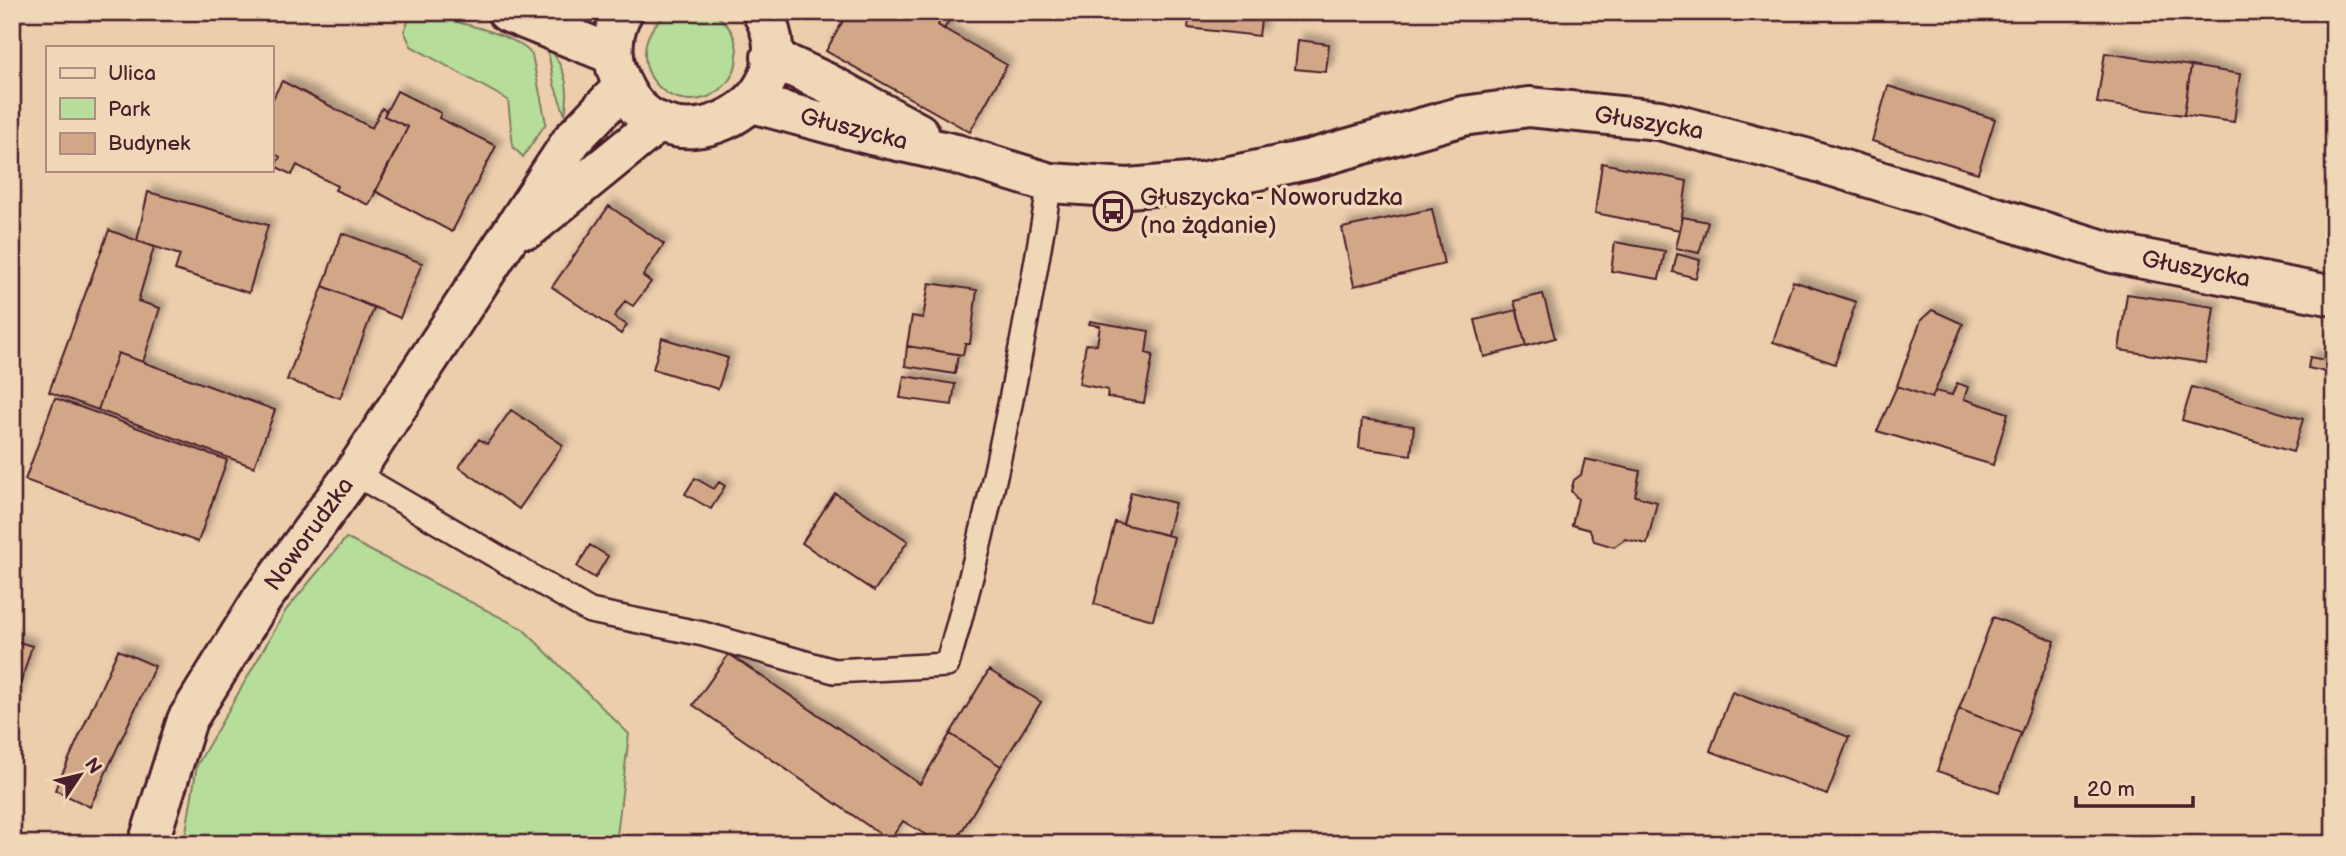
<svg xmlns="http://www.w3.org/2000/svg" width="2346" height="856" font-family="'Balsamiq Sans',sans-serif">
	<defs>
		<filter id="shadow"><feDropShadow dx="6" dy="-6" stdDeviation="3.5" flood-color="#0004"/></filter>
	</defs>
	<rect width="100%" height="100%" fill="#eccead"/>
	<filter id="ink" filterUnits="userSpaceOnUse"><feTurbulence type="fractalNoise" baseFrequency=".0143" numOctaves="2"/><feDisplacementMap in="SourceGraphic" scale="14" xChannelSelector="R" yChannelSelector="G"/><feConvolveMatrix kernelMatrix="1 2 1 2 8 2 1 2 1" color-interpolation-filters="sRGB"/></filter>
	<g filter="url(#ink)">
		<!-- green -->
		<path fill="#b6dd99" stroke="#807e62" stroke-width="2" d="M645 54a46 46 0 1 1 92 0a46 46 0 1 1-92 0Z
			M412,12C440,18 516,32 532,55L546,123L523,157L513,147L508,100L411,46L404,31Z
			M551,50C566,71 570,89 565,115L554,84L548,51Z
			M346,538L523,629L629,734L616,844H184L197,765L286,610Z"/>
		<!-- building -->
		<path fill="#d2a787" stroke="#4a1f2b" stroke-width="2" filter="url(#shadow)" d="M848,12H943L938,25L1007,65L970,132L826,51Z
			M943,12L952,16L944,29L938,25Z
			M1190,12H1262L1259,36L1188,28Z
			M1298,40L1329,44L1326,72L1295,69Z
			M2105,53L2191,66L2184,115L2097,103Z
			M2191,66L2240,74L2234,122L2184,115Z
			M282,81L372,128L382,108L386,111L384,116L408,127L369,205L335,190L337,186L297,165L292,175L275,166L280,157L271,152V102Z
			M1888,86L1995,119L1978,173L1872,141Z
			M397,91L441,113L439,118L496,146L452,232L375,191L408,127L384,116Z
			M1602,163L1687,181L1680,230L1595,213Z
			M148,192L268,225L249,293L175,270L180,255L137,241Z
			M609,206L664,244L643,276L651,282L633,306L625,301L614,317L627,325L621,334L552,287Z
			M1432,209L1444,264L1354,286L1342,228Z
			M1683,217L1708,222L1699,253L1676,248Z
			M109,230L154,247L138,301L160,308L143,362L118,353L98,410L49,392Z
			M342,233L422,263L400,318L323,286Z
			M1615,242L1665,251L1659,279L1611,271Z
			M1677,254L1700,260L1696,278L1673,272Z
			M1793,281L1856,302L1835,364L1773,342Z
			M929,283L977,290L970,344H965L963,355L907,346L912,316L923,318Z
			M323,286L374,308L340,398L287,380Z
			M1543,294L1555,338L1526,346L1514,301Z
			M2127,294L2214,307L2206,363L2119,350Z
			M1517,310L1526,346L1484,357L1475,320Z
			M1932,310L1963,324L1932,398L1897,386L1921,320Z
			M1090,321L1149,331L1146,353L1153,355L1144,403L1107,397L1108,390L1079,384L1086,344L1097,345L1100,326L1089,324Z
			M662,338L728,358L718,389L653,369Z
			M907,346L958,354L955,374L905,366Z
			M118,353L275,410L254,467L98,410Z
			M2310,357L2334,362V374L2308,368Z
			M904,376L955,384L952,405L900,398Z
			M1957,383L1968,387L1964,399L2008,413L1993,465L1877,431L1897,386L1932,398L1935,391L1952,395Z
			M2192,387L2303,419L2293,452L2182,420Z
			M55,398L227,460L198,542L25,480Z
			M511,410L563,445L519,509L459,467L479,439L487,444Z
			M1362,419L1414,426L1411,455L1359,448Z
			M1585,459L1640,471L1635,496L1657,502L1647,544L1625,539L1614,547L1594,541L1590,530L1572,525L1578,499L1571,491L1574,480L1581,475Z
			M695,478L714,489L719,482L725,486L711,509L685,494Z
			M1131,492L1175,503L1167,535L1123,524Z
			M835,493L908,541L874,591L802,543Z
			M1115,522L1174,537L1153,620L1094,604Z
			M590,545L608,556L595,578L577,567Z
			M1993,617L2055,641L2021,733L1959,709Z
			M12,640L32,646L12,711Z
			M118,650L155,666L90,807L55,790Z
			M729,654L920,784L950,734L1001,766L954,844H941L903,821L892,837L895,839L893,843L693,705Z
			M989,670L1041,702L1001,766L950,734Z
			M1732,692L1849,737L1827,795L1710,751Z
			M1959,709L2021,733L1999,792L1937,771Z"/>
		<g fill="none" stroke-linecap="round" stroke-linejoin="round">
			<defs>
				<path id="service" d="M354,473L590,611L703,634L834,671L947,665C993,507 1023,346 1050,183"/>
				<path id="minor" d="M771,57L827,83L919,133
					M752,103L871,135L956,154L1050,183L1128,188L1201,182L1311,159L1463,116L1529,107L1659,120L1805,158L2113,253L2334,296"/>
				<path id="tertiary" d="M529,228L659,122
					M148,844L187,720L262,599L354,473L572,140L622,88"/>
				<path id="secondary" d="M507,12L614,55
					M623,12C612,30 611,55 618,74C654,184 817,108 762,12"/>
			</defs>
			<!-- service casing -->
			<use href="#service" stroke="#4a1f2b" stroke-width="28"/>
			<!-- minor casing -->
			<use href="#minor" stroke="#4a1f2b" stroke-width="44"/>
			<!-- tertiary casing -->
			<use href="#tertiary" stroke="#4a1f2b" stroke-width="44"/>
			<!-- secondary casing -->
			<use href="#secondary" stroke="#4a1f2b" stroke-width="44"/>
			<!-- service -->
			<use href="#service" stroke="#f0d7b8" stroke-width="23"/>
			<!-- minor -->
			<use href="#minor" stroke="#f0d7b8" stroke-width="38"/>
			<!-- tertiary -->
			<use href="#tertiary" stroke="#f0d7b8" stroke-width="38"/>
			<!-- secondary -->
			<use href="#secondary" stroke="#f0d7b8" stroke-width="38"/>
		</g>
	</g>
	<!-- icons -->
	<defs>
		<symbol id="bus-ring" viewBox="-11 -11 22 22"><circle r="9.5" fill="#f0d7b8" stroke="#4a1f2b" stroke-width="1.5"/><path d="M-5-6H5V4H4V6H2V4H-2V6H-4V4H-5ZM-3.5-4V0h7V-4ZM-3.5 1.2v1.5H-2V1.2ZM2 1.2v1.5H3.5V1.2Z" fill="#4a1f2b"/></symbol>
	</defs>
	<g fill-rule="evenodd">
		<use href="#bus-ring" x="1091" y="189" width="44" height="44"/>
	</g>
	<g text-anchor="middle" dominant-baseline="central" stroke-width="7" stroke-linejoin="round" paint-order="stroke">
		<!-- street labels -->
		<g font-size="24" fill="#4a1f2b" stroke="#f0d7b8">
			<text transform="translate(1649 123) rotate(9)">Głuszycka</text>
			<text transform="translate(854 129) rotate(14)">Głuszycka</text>
			<text transform="translate(2196 269) rotate(11)">Głuszycka</text>
			<text transform="translate(309 534) rotate(-54)">Noworudzka</text>
		</g>
		<!-- poi labels -->
		<g font-size="24" fill="#4a1f2b" stroke="#f0d7b8" text-anchor="start">
			<text x="1140" y="197">Głuszycka - Noworudzka<tspan x="1140" dy="28">(na żądanie)</tspan></text>
		</g>
	</g>
	<!-- margin -->
	<rect width="2346" height="856" fill="none" stroke="#f0d7b8" stroke-width="42"/>
	<rect x="21" y="21" width="2304" height="814" fill="none" stroke="#4a1f2b" stroke-width="2.5" filter="url(#ink)"/>
	<!-- legend -->
	<rect x="46" y="46" width="228" height="126" fill="#f0d7b8" stroke="#ae8d80" stroke-width="2"/>
	<rect x="60" y="68" width="35" height="10" fill="#f0d7b8" stroke="#ae8d80" stroke-width="2"/>
	<text x="108" y="80" font-size="21" fill="#4a1f2b">Ulica</text>
	<rect x="60" y="98" width="35" height="21" fill="#b6dd99" stroke="#ae8d80" stroke-width="2"/>
	<text x="108" y="116" font-size="21" fill="#4a1f2b">Park</text>
	<rect x="60" y="133" width="35" height="21" fill="#d2a787" stroke="#ae8d80" stroke-width="2"/>
	<text x="108" y="150" font-size="21" fill="#4a1f2b">Budynek</text>
	<!-- north arrow -->
	<g transform="translate(80 775) rotate(55)" stroke="#f0d7b8" stroke-width="5" paint-order="stroke">
	<path d="M0-5L12 26L0 18L-12 26Z" fill="#4a1f2b"/>
	<text y="-10" font-size="19" font-weight="bold" text-anchor="middle" fill="#4a1f2b">N</text>
	</g>
	<!-- scale -->
	<path d="M2076 796v10h117v-10" fill="none" stroke="#4a1f2b" stroke-width="3.5"/>
	<text x="2087" y="796" font-size="21" fill="#4a1f2b" stroke="#f0d7b8" stroke-width="5" paint-order="stroke">20 m</text>
</svg>
